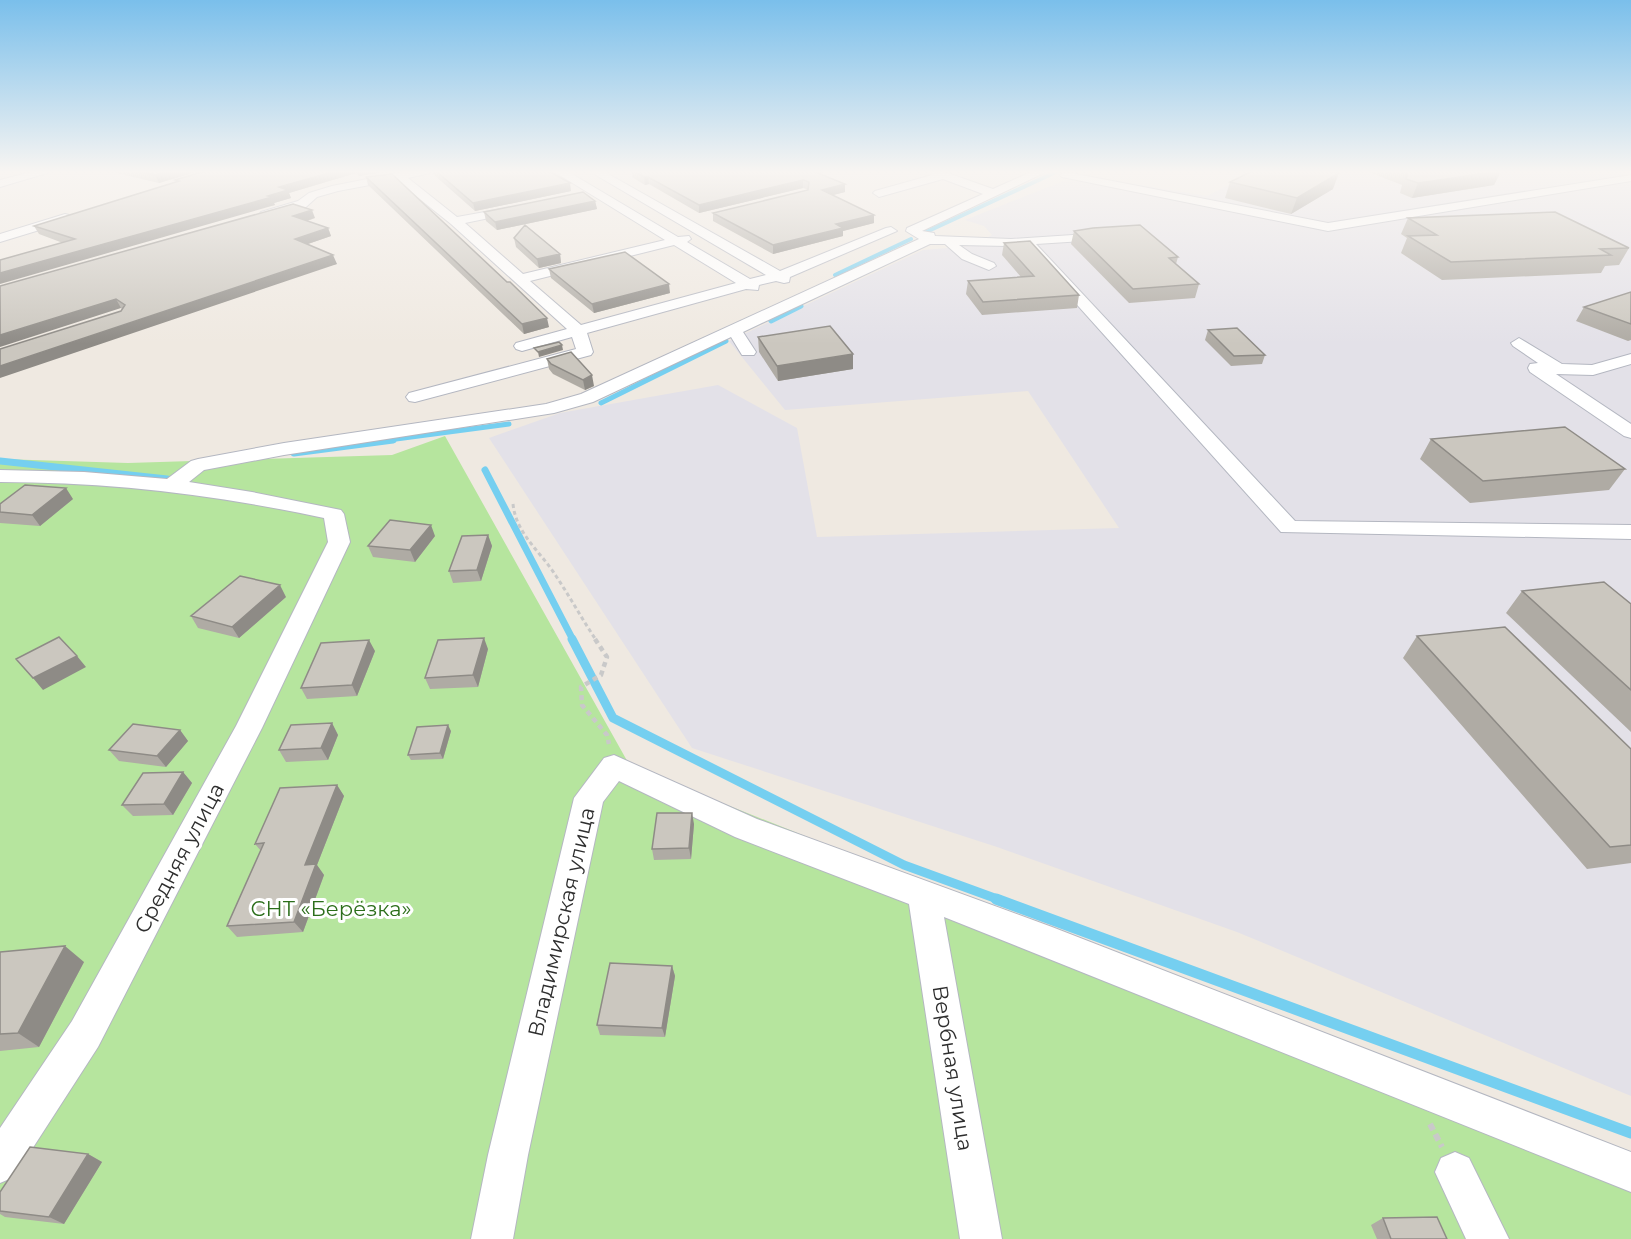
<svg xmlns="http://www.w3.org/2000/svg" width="1631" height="1239" font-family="Montserrat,sans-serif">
	<rect width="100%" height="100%" fill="#efe9e1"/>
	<!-- industrial -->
	<path fill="#e3e1e8" d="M1256,171H1631V1096L1237,932L997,847L692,748L489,438L560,413L718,385L797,428L817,537L1119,528L1028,391L785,410L729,341L923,250L972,246L992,235L984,226L965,220L1079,175L1207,196Z"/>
	<!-- green -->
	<path fill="#b6e59e" d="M445,436L630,766L992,911L1631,1152V1239H0V459L128,463L392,455Z"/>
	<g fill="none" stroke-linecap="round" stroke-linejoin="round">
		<!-- stream-far4 -->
		<path stroke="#75cff0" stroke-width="4" d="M924,233L1058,171
			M835,275L911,239"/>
		<!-- stream-far3 -->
		<path stroke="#75cff0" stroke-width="5" d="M771,321L801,306
			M601,403L726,341
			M381,441L509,424"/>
		<!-- stream-far2 -->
		<path stroke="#75cff0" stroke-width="7" d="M294,453L393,440
			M0,461L167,479
			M485,470L573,640"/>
		<!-- stream-far1 -->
		<path stroke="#75cff0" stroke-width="9" d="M572,639L613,718L904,865L1000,900"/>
		<!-- stream -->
		<path stroke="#75cff0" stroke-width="11" d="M996,899L1631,1133"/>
		<defs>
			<path id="minor" d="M35,171H54L0,187V180Z
				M408,171H432L430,173L408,178L457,217L519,206V212L465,223L523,274L665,240L553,171H567L678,237L689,236L691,239L687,242L750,279L766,275L589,171H603L780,271L886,228L891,227L897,231L790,277L789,282L784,283L776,281L759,285L758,290L746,289L587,333L593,352L591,355L415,402L409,401L406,397L409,393L576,349L572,337L522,351L516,349L514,346L516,343L567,329L451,224L396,180L338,191L317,197L306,207L269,218L265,219L259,215L261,212L298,201L309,193L332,186ZM674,245L736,283L581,325L530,281Z
				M926,171H942L993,189L1033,171H1048L922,231L934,233L935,236L1011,239L1088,234L1089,237L1088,240L1083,241L1036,244L1295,521L1631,525V539L1281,532L1027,249L1007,246L959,245L972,254L994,263L996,266L989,270L962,259L945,244H930L743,332L756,352L754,355H742L731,337L593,402L554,413L284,455L204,470L189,482L252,492L341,510L344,514L350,542L262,728L98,1047L14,1177L0,1183V1128L72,1021L236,726L328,542L324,518C217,495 110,482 0,482V470L84,472L167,479L191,461L198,459L284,443L546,404L581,394L919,239L906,231L907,228L983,194L943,179L879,197L873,193L875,191L932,175Z
				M1066,172L1328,223L1631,175V181L1328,231L1062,177L1060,175Z
				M65,214L69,215L71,218L69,221L0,242V234Z
				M1519,338L1562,364L1592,365L1631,354V364L1593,375L1556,374L1631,424V438L1624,436L1530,372L1528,368L1530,364L1538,363L1513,346L1511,343Z
				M614,755L757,819L1052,927L1631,1152V1192L944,917L1002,1239H960L909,904L735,837L619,781L603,802L528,1155L513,1239H471L488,1155L574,798L604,758Z
				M1455,1152L1469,1158L1509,1239H1466L1435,1172L1441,1158Z"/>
		</defs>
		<!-- minor casing -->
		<use href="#minor" stroke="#b4b7c1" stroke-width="2"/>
		<!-- path-far2 -->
		<path stroke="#c9c9c9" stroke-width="3" stroke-dasharray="4 3" stroke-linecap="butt" d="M513,504C516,534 541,552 556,576C570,597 582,619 596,640"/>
		<!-- path-far1 -->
		<path stroke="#c9c9c9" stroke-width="4.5" stroke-dasharray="5 4" stroke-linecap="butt" d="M595,639L607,657L601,675L581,687L582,705L607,735L609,744"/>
		<!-- path -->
		<path stroke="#c9c9c9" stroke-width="6" stroke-dasharray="7 4.5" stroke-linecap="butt" d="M1430,1124L1442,1147"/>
		<!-- minor -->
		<use href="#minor" fill="#fff" fill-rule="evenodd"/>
	</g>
	<!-- wall -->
	<path fill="#afaba4" d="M108,171H199L159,183Z
		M205,171H389L359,176L356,173L289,193L291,198L274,203L275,205L63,243L39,234L34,226L176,182L175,180Z
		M432,171H549L571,191L475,211L433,174Z
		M632,171H830L819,174L845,192L832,195L874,223L843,231V236L773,254L713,221V213L809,190L803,188L699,213L649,184L645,185L632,177Z
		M1366,171H1501L1494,185L1412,198L1400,193L1402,185Z
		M366,177L549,327L524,334L368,185Z
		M1230,182L1333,189L1291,214L1225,198Z
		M595,201L597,209L497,230L486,221L484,212Z
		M315,218L307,221L328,228L331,236L308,244L337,264L121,311L122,309L121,308L0,286Z
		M1408,218L1629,248L1619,265L1605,266L1601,273L1442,280L1401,253L1407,238L1401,234Z
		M1074,231L1178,257L1176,264L1199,284L1195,298L1129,303L1071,244Z
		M514,238L560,254L561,263L539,268L516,247Z
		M1004,243L1079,295L1077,308L982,315L966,294L968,281L1021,277L1002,255Z
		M549,269L670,293L594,313L551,278Z
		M1631,292V340L1628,341L1576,321L1584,307Z
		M1208,330L1265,355L1262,364L1231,366L1205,340Z
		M758,337L853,369L778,381L759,352Z
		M547,359L594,386L585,390L553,374L549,369Z
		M1431,439L1625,469L1609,490L1470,503L1420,459Z
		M73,499L40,526L0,523V504Z
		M488,535L492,546L481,581L453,583L449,571Z
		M435,536L415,562L373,557L368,546Z
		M1522,591L1631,604V732L1506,613Z
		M286,597L239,638L198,628L191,616Z
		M1417,636L1631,749V863L1587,869L1403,658Z
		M488,649L478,687L430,689L425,678Z
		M375,651L357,696L307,699L301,688Z
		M332,723L338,735L328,760L286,762L279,750Z
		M180,730L188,741L166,767L119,761L109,750Z
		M451,731L443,759L411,760L408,755Z
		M183,772L192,783L173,815L133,816L122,805Z
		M337,785L344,796L317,865L324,875L303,932L237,937L227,926L261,851L255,844Z
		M694,824L691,859L654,860L652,849Z
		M0,952L84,962L39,1047L0,1051Z
		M672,966L675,976L665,1037L600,1035L597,1025Z
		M88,1154L102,1162L64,1224L5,1217L0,1214V1192Z
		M1383,1218L1447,1239H1377L1371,1225Z"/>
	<!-- shaded-wall -->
	<path fill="#8e8b86" d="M170,171H199L159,183L155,175Z
		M336,171H355L356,173L289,193L291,198L274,203L275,205L0,284V273L268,196L279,187Z
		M357,171H389L359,176Z
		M808,171H830L808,176Z
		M1501,171L1494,185L1412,198L1418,183Z
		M1339,173L1333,189L1291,214L1297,198Z
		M644,177H648L649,184L645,185Z
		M803,180V188L699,213V205Z
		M570,183L571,191L475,211L473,203Z
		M845,184V192L822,198V190Z
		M595,201L597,209L497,230L495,222Z
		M312,210L315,218L297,224L293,216Z
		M874,215V223L843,231V236L773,254V245L836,224Z
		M328,228L331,236L299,247L295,239Z
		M560,254L561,263L539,268L537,259Z
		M333,255L337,264L0,378V366Z
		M669,284L670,293L594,313L592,304Z
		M116,299L121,308L0,347V335Z
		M547,318L549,327L524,334L522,324Z
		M562,345L563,350L539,357L538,352Z
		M853,354V369L778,381L777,366Z
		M592,375L594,386L585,390L583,380Z
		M66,488L73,499L40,526L32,515Z
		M431,525L435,536L415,562L410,550Z
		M488,535L492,546L481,581L477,570Z
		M280,585L286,597L239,638L232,627Z
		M484,638L488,649L478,687L473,675Z
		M369,640L375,651L357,696L352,685Z
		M77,656L86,667L43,690L33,678Z
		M332,723L338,735L328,760L321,748Z
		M448,725L451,731L443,759L440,753Z
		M180,730L188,741L166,767L157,756Z
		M183,772L192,783L173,815L164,804Z
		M337,785L344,796L317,865L324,875L303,932L294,922L305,865Z
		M692,813L694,824L691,859L689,848Z
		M65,946L84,962L39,1047L18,1033Z
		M672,966L675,976L665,1037L662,1028Z
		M88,1154L102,1162L64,1224L49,1217Z"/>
	<!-- building -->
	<path fill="#cbc7bf" stroke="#8e8b86" stroke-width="1.5" d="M136,171H170L155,175Z
		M205,171H336L279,187L288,190L268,196L272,197L0,273V260L75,239L34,226L179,181L175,180Z
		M436,171H549L570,183L473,203Z
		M634,171H813L845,184L822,190L874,215L836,224L843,228L773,245L713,213L808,190L809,182L803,180L699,205L648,177H644Z
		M1252,171H1328L1339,173L1297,198L1230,182Z
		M1408,171H1501L1418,183L1406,179Z
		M392,174L507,282H510L547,318L522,324L366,177Z
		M583,192L595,201L495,222L484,212Z
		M293,204L312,210L293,216L328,228L295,239L333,255L0,366V349L121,311L125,305L116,299L0,335V286Z
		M1555,212L1629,248L1600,249L1611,255L1451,262L1408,236L1437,235L1408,218Z
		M525,225L560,254L537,259L514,238Z
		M1140,225L1178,257L1169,258L1199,284L1133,289L1074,231L1093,228Z
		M1030,241L1079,295L983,302L968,281L1034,276L1004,243Z
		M625,252L669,284L592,304L549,269Z
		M1631,292V324L1584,307Z
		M830,326L853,354L777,366L758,337Z
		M1237,328L1265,355L1234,356L1208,330Z
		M559,342L562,345L538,352L534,348Z
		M571,352L592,375L583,380L551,364L547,359Z
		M1565,427L1625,469L1483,481L1431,439Z
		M25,485L66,488L32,515L0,512V504Z
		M390,520L431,525L410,550L368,546Z
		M488,535L477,570L449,571L462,536Z
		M240,576L280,585L232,627L191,616Z
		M1604,582L1631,604V690L1522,591Z
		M1505,627L1631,749V845L1610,847L1417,636Z
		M59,637L77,656L33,678L16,659Z
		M484,638L473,675L425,678L438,640Z
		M369,640L352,685L301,688L321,643Z
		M332,723L321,748L279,750L291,725Z
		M133,724L180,730L157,756L109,750Z
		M448,725L440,753L408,755L417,727Z
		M183,772L164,804L122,805L143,773Z
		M337,785L305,865L316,864L294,922L227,926L264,843L255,844L280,788Z
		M657,813H692L689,848L652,849Z
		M65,946L18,1033L0,1034V952Z
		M610,963L672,966L662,1028L597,1025Z
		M30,1147L88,1154L49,1217L0,1211V1192Z
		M1437,1217L1447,1239H1391L1383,1218Z"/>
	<!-- sky -->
	<linearGradient id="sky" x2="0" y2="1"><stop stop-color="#7abfeb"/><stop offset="0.5" stop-color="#f8f5f2"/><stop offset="1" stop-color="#f8f5f2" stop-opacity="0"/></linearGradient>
	<rect width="1631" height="344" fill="url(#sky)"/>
	<g text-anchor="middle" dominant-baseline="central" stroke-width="6" stroke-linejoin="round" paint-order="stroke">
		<!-- near-street labels -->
		<g font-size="21" fill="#2e2e2e" stroke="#fff">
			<text transform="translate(179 858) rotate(-62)">Средняя улица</text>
			<text transform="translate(561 922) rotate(-77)">Владимирская улица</text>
			<text transform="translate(953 1068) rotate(81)">Вербная улица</text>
		</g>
		<!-- near-park labels -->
		<g font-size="21" fill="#2c6e1b" stroke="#fff">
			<text x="331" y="908">СНТ «Берёзка»</text>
		</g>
	</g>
</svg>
